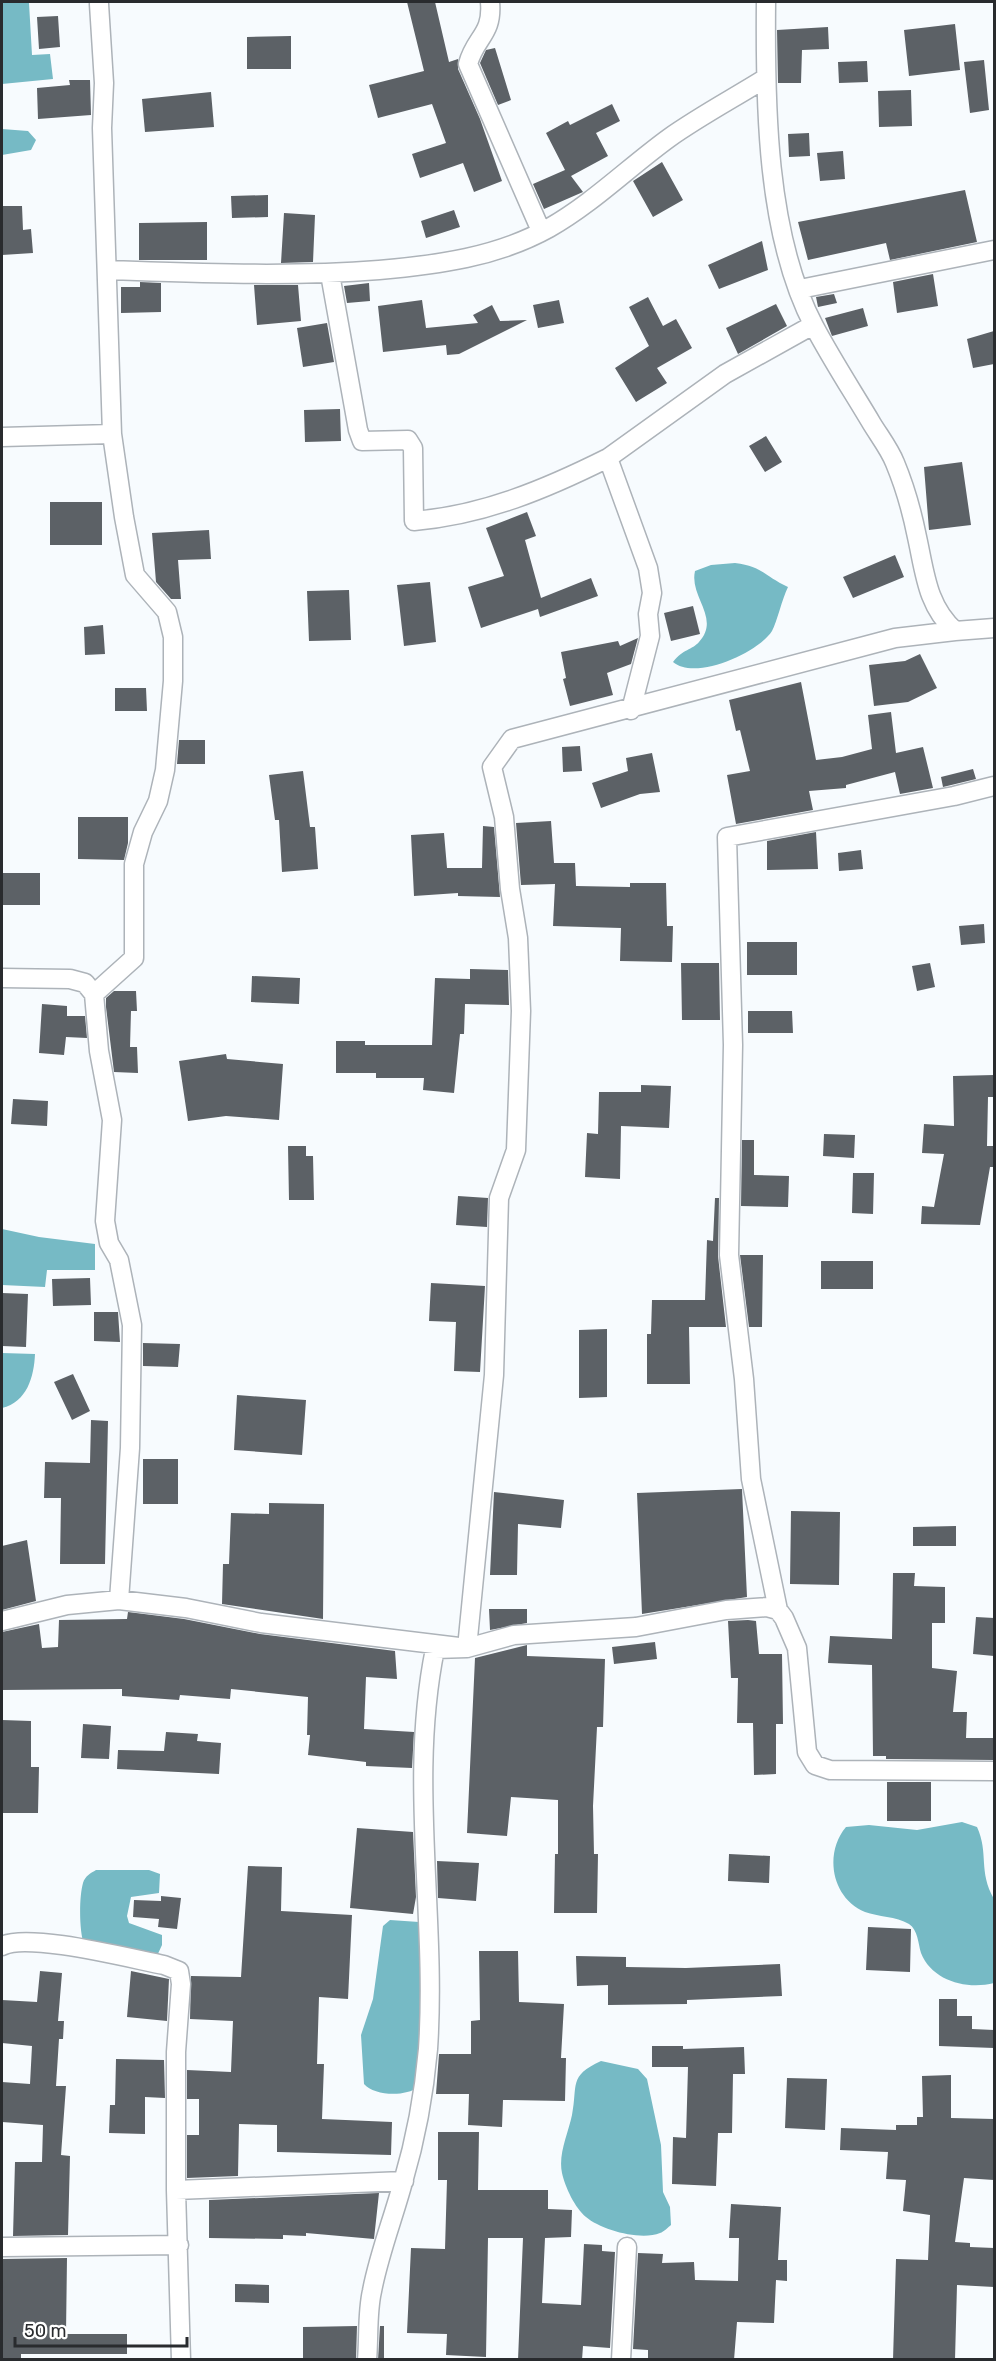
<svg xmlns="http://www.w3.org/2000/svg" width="996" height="2361" font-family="Rubik,sans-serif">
	<rect width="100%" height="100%" fill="#f7fbfe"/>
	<!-- water -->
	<path fill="#76bac5" d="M2,2H39L29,3L32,55L50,54L53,79L2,84Z
		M2,129L28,131L36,140L31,150L2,155Z
		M735,563C764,567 764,576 788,587C782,599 777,622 772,631C758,653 695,681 673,662C683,649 692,650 699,642C721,618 689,597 695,571L711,565Z
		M2,1229L39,1237L95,1244V1270H47L45,1287L2,1285Z
		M2,1353L35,1354C34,1377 27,1402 2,1408Z
		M962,1822L977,1827C989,1853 978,1871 994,1899V1983C967,1990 932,1981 921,1953C918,1943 918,1930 909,1924C896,1916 878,1917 865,1912C831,1898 824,1853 846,1827L869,1825L917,1830Z
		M96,1870H149L160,1874L159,1893L131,1897L127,1916L129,1923L162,1935V1945L156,1958L84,1944C79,1931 79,1897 83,1883C85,1876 91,1873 96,1870Z
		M390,1920L419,1922L424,1929L418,2087C406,2097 374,2096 364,2084L361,2035L373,1999L383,1926Z
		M601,2061L638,2069L647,2079L661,2145L663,2192L670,2207L671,2225C668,2227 664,2232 660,2233C641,2241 601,2230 586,2217C575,2208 565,2187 562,2173C558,2154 568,2134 572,2115C578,2085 568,2076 601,2061Z"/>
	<!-- building -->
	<path fill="#5c6166" d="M407,2H435L449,62L458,59V69L480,119L502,181L474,192L463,163L420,178L412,154L446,143L432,104L378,118L369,85L424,71Z
		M58,16L60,47L39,49L37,17Z
		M955,24L960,70L909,76L904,30Z
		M828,27L829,49L802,50L801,83H778L777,30Z
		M291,36V69H247V37Z
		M495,48L511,100L498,105L480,63L486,50Z
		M984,60L989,110L970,113L964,62Z
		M867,61L868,82L839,83L838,62Z
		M69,80H90L91,115L38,119L37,88L70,85Z
		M911,90L912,126L879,127L878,91Z
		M211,92L214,127L145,132L142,99Z
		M612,104L620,121L596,133L608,156L571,176L583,192L544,209L533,184L565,170L546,133L568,121L570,125Z
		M809,133L810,156L789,157L788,134Z
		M843,151L845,179L820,181L817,153Z
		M662,162L683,200L653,217L633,181Z
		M965,190L977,242L890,260L886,243L808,260L798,222Z
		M268,195V217L232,218L231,196Z
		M2,206H22L23,230L31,229L33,253L2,255Z
		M454,210L460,227L426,238L421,221Z
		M284,213L315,215L313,262L281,263Z
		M207,222V260H139V223Z
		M762,241L768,270L719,289L708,265Z
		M933,274L938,306L897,313L893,282Z
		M140,282L161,283V312L121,313V287H140Z
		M369,283L370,301L347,303L344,286Z
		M254,285H298L301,321L257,325Z
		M834,294L837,303L818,307L816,297Z
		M648,297L663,326L676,319L692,348L657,368L667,383L636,402L615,368L649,346L629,307Z
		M422,300L426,328L478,323L473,315L492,305L500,321L527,320L459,354L447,355L446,345L383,352L378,306Z
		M559,300L564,323L538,328L533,305Z
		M776,304L787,326L738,354L726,328Z
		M863,308L868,326L832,336L825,318Z
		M327,323L334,362L303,367L297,328Z
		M994,331V364L973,368L967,339Z
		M340,409L341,441L305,442L304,410Z
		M766,436L782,462L765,472L749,446Z
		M962,462L971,525L929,530L924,467Z
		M50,502H102V545H50Z
		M527,512L536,536L525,540L541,598L591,578L598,596L540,617L538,609L481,628L468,587L504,576L486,528Z
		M209,530L211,559L178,560L181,599H171L156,582L152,533Z
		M895,555L904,577L853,598L843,577Z
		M430,582L436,642L404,646L397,585Z
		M349,590L351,640L309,641L307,591Z
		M693,606L700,634L671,641L664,613Z
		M103,625L105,654L85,655L84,627Z
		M638,638L631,664L607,673L613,695L570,706L563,679L566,678L561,652L618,641L620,646Z
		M920,654L937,688L908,702L874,706L869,665L905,661Z
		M801,682L816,760L842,757L872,749L868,715L891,712L896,753L923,747L933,788L900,794L895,772L846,785V788L809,791L813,810L736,824L727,775L750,771L740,730L736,731L729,700Z
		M115,688H146L147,711H115Z
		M179,740H205V764H177Z
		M580,746L582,771L563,772L562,747Z
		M652,753L660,792L640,794L601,808L592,783L628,771L626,758Z
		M973,769L976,779L943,787L941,777Z
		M303,771L310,827H315L318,869L282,872L279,820H275L269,775Z
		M78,817H128V843L124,860L78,859Z
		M551,821L554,863H575L576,886L630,887V883H666L667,926H673L672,962L620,961L621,928L553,926L555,884L521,885L516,823Z
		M483,826L494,827L500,897L458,896V893L414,896L411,835L444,833L447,868H482Z
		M816,832L818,869L767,870V841Z
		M861,850L863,869L839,871L838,853Z
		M2,873H40V905H2Z
		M984,924L985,943L961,945L959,926Z
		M747,942H797V975H747Z
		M681,963H719L720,1020H682Z
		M930,963L935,987L917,991L912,966Z
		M470,969L508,970L509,1005L465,1004L464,1034H460L454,1093L423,1090L424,1078H376V1073H336V1041H365V1045H432L435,978L470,979Z
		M252,976L300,978L299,1004L251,1002Z
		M114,991H136L137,1011H131L130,1047H137L138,1073L114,1072L106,1007V998Z
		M42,1004L67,1006V1016H85L87,1038L66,1037L64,1055L39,1053Z
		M748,1011H792L793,1033H748Z
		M226,1054L227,1059L283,1064L279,1120L226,1116L188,1121L179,1061Z
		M994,1075V1097H988L987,1146H994L993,1167H990L980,1225L921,1224L922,1206L934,1207L944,1154L922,1153L924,1124L954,1126L953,1076Z
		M641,1085L671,1086L669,1128L621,1126L620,1179L585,1177L587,1133L598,1134L599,1092H641Z
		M13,1099L48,1101L47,1126L11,1124Z
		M824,1134L855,1135L854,1158L823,1156Z
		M742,1140H754V1175L789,1176L788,1207L741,1206Z
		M288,1146H306V1156H313L314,1200H289Z
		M853,1173H874L873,1214L852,1213Z
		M458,1196L488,1198L487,1227L456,1225Z
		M715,1198H719L718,1256L726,1327H689L690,1384H647V1334H651L652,1300H705L707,1240L713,1241Z
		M740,1255H763L762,1327H749Z
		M821,1261H873V1289H821Z
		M90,1278L91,1305L53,1306L52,1279Z
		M431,1283L485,1286L480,1372L454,1371L456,1322L429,1321Z
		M2,1293L28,1294L26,1347L2,1346Z
		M94,1312H118L120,1342L94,1341Z
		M607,1329V1397L579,1398V1330Z
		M143,1343L180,1344L178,1367L143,1366Z
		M73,1374L90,1411L72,1420L54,1382Z
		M237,1395L306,1400L302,1455L234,1450Z
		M91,1420L108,1421L105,1564H60L61,1498H44L45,1462L90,1463Z
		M143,1459H178V1504H143Z
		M742,1489L747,1597L642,1614L637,1493Z
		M494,1492L564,1500L561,1528L518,1524L517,1575H490Z
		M269,1503L324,1504L323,1619L222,1604L223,1564H229L231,1513L269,1514Z
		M791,1511L840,1512L839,1585L790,1584Z
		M956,1526V1546H913V1527Z
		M27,1540L36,1601L2,1610V1546Z
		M893,1573H915L914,1586L945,1587V1623H932V1668L957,1671L953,1712H967L966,1738H994V1760L886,1759V1756H873L872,1665L828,1663L830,1636L892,1639Z
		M489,1609H527V1623L490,1630Z
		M128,1612L184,1619L260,1634L395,1651L397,1679L366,1677L364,1729L414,1732L412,1768L366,1766V1762L308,1755L310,1735H307L308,1697L231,1689L230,1699L180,1695L179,1700L122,1696V1689L2,1690V1632L39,1624L42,1648L58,1647L59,1620L127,1619Z
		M976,1617L994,1618V1656L973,1654Z
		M748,1620L756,1621L759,1654H782L783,1724H776V1774L754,1775L753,1723H737L738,1678H731L728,1621Z
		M655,1642L657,1659L614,1664L612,1647Z
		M527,1645V1656L605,1659L603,1727H597L593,1806L594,1854H598L597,1913H554L555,1854H558V1800L511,1797L507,1836L467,1833L475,1658Z
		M2,1720L31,1721V1767H39L38,1813H2Z
		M83,1724L111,1726L109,1759L81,1758Z
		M166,1732L198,1734L197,1741L221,1743L219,1774L117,1769L118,1750L164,1751Z
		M887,1782H931V1821H887Z
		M357,1828L413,1832L416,1897L413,1914L350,1908Z
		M729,1854L770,1856L769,1883L728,1881Z
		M437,1861L479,1863L476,1901L438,1898Z
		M248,1866L282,1867L281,1911L352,1915L348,1999L319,1997L317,2064H324L322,2119L392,2122L391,2155L277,2152V2125L239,2124L238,2176L187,2178V2135H199V2099H187V2070L231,2072L233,2021L190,2019L191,1976L241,1977Z
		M161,1896L181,1898L177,1929L158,1927L159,1919L133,1917L134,1900L161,1901Z
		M868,1927L911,1929L910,1972L866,1970Z
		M479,1951H518L519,2002L564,2004L561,2058H566L565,2101L503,2100L502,2127L468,2125L469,2094H436L439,2054H471V2021L480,2020Z
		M576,1956L626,1957V1967L686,1968L780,1964L782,1996L687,2000V2004L608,2005V1985L577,1986Z
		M40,1971L62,1973L58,2021H64L63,2039H59L56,2086H66L61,2155L70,2156L68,2235L13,2236L15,2162H42L43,2125L2,2122V2082L30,2084L32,2046L2,2043V2000L37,2002Z
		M131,1971L169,1979L167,2021L127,2017Z
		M939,1999H957V2016H972V2029L994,2030V2048L939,2046Z
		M652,2046H683V2049L744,2047L745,2074H733L732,2133H718L716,2186L672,2184L673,2137L686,2138L688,2067H652Z
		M116,2059L164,2060L165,2098L145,2097V2134L109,2133L110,2105H115Z
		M951,2075V2118L994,2119V2180L964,2178L955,2242L970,2243V2247L994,2248V2287L957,2285L955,2360H893L896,2259L928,2260L930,2215L903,2211L906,2180L886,2179L888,2152L840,2150L841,2128L896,2130V2125H917V2117H923L922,2076Z
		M787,2078L827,2079L825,2130L785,2128Z
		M438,2132H479L478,2190H548V2209L572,2210L571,2237L545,2238L542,2303L581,2305L584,2244L602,2245V2251L615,2252L610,2348L583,2346L582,2360H518L523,2238H488L486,2357L446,2355L447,2334L407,2333L411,2248L445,2249L447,2180H438Z
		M379,2193L374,2239L306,2233V2236L283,2235V2239L209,2238V2200Z
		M731,2204L781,2207L778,2260H787V2281L776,2280L774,2323L737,2322L734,2360H648V2350L633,2349L638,2253L663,2254L662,2263L694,2262L695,2280L738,2281L739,2238H729Z
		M67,2258L66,2334H127V2354H21V2360H2V2259Z
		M235,2284L269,2285V2303L235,2302Z
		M357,2326L356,2360H303V2327Z
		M380,2326H384V2360H378Z"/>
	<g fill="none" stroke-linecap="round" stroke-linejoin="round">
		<defs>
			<path id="street" d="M490,2C493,35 475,37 468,64L541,231
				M766,2C765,103 766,235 814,326C832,360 853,392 872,424C880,437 890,450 895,463C905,487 912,512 917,537C925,573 927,606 955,631L994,628
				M107,270C198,273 288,277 379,270C437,265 497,257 549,228C593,203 629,167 669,138C700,116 734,98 766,78
				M330,274L358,430L362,441L408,440L413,448L414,521C484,515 546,489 608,458L648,568L652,593L648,614L650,636L631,710
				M800,289L994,250
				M2,437L112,434
				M608,458L725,374L813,325
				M2,978L70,979L85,983L94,994L99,1051L112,1120L105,1221L109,1243L119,1260L132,1325L130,1448L119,1600
				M94,994L134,958V864L143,832L158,801L165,770L173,681V637L167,612L135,575L124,517L112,434L102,128L104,83L99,4
				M778,1610L751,1479L744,1379L729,1255L733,1045L727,837L954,796L994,786
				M2,1621L67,1605L119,1600L186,1608L261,1623L467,1648L514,1635L636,1627L726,1610L767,1607L778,1610L784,1618L797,1648L807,1752L815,1765L830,1770L994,1771
				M2,1946C27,1932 132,1959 164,1965L179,1971L181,1984L176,2052V2190
				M2,2247L179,2245
				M181,2360L176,2190L404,2181
				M367,2360C369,2337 367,2313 372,2291C379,2254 393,2219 403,2182C416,2138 424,2094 428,2049C437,1915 408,1781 435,1649L467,1648L494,1375L499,1198L516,1150L521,1011L518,938L510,889L504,817L492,767L512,739L895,638L955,631
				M621,2360L627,2247"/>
		</defs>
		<!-- street casing -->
		<use href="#street" stroke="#adb3b9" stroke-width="21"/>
		<!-- street -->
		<use href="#street" stroke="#fff" stroke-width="18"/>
	</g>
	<!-- border -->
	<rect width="996" height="2361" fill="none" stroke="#292b2e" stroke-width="6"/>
	<!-- scale -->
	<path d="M15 2337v9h172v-9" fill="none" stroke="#292b2e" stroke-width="3"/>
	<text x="24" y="2337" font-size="18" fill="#292b2e" stroke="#ffffff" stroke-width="4.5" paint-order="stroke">50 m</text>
</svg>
